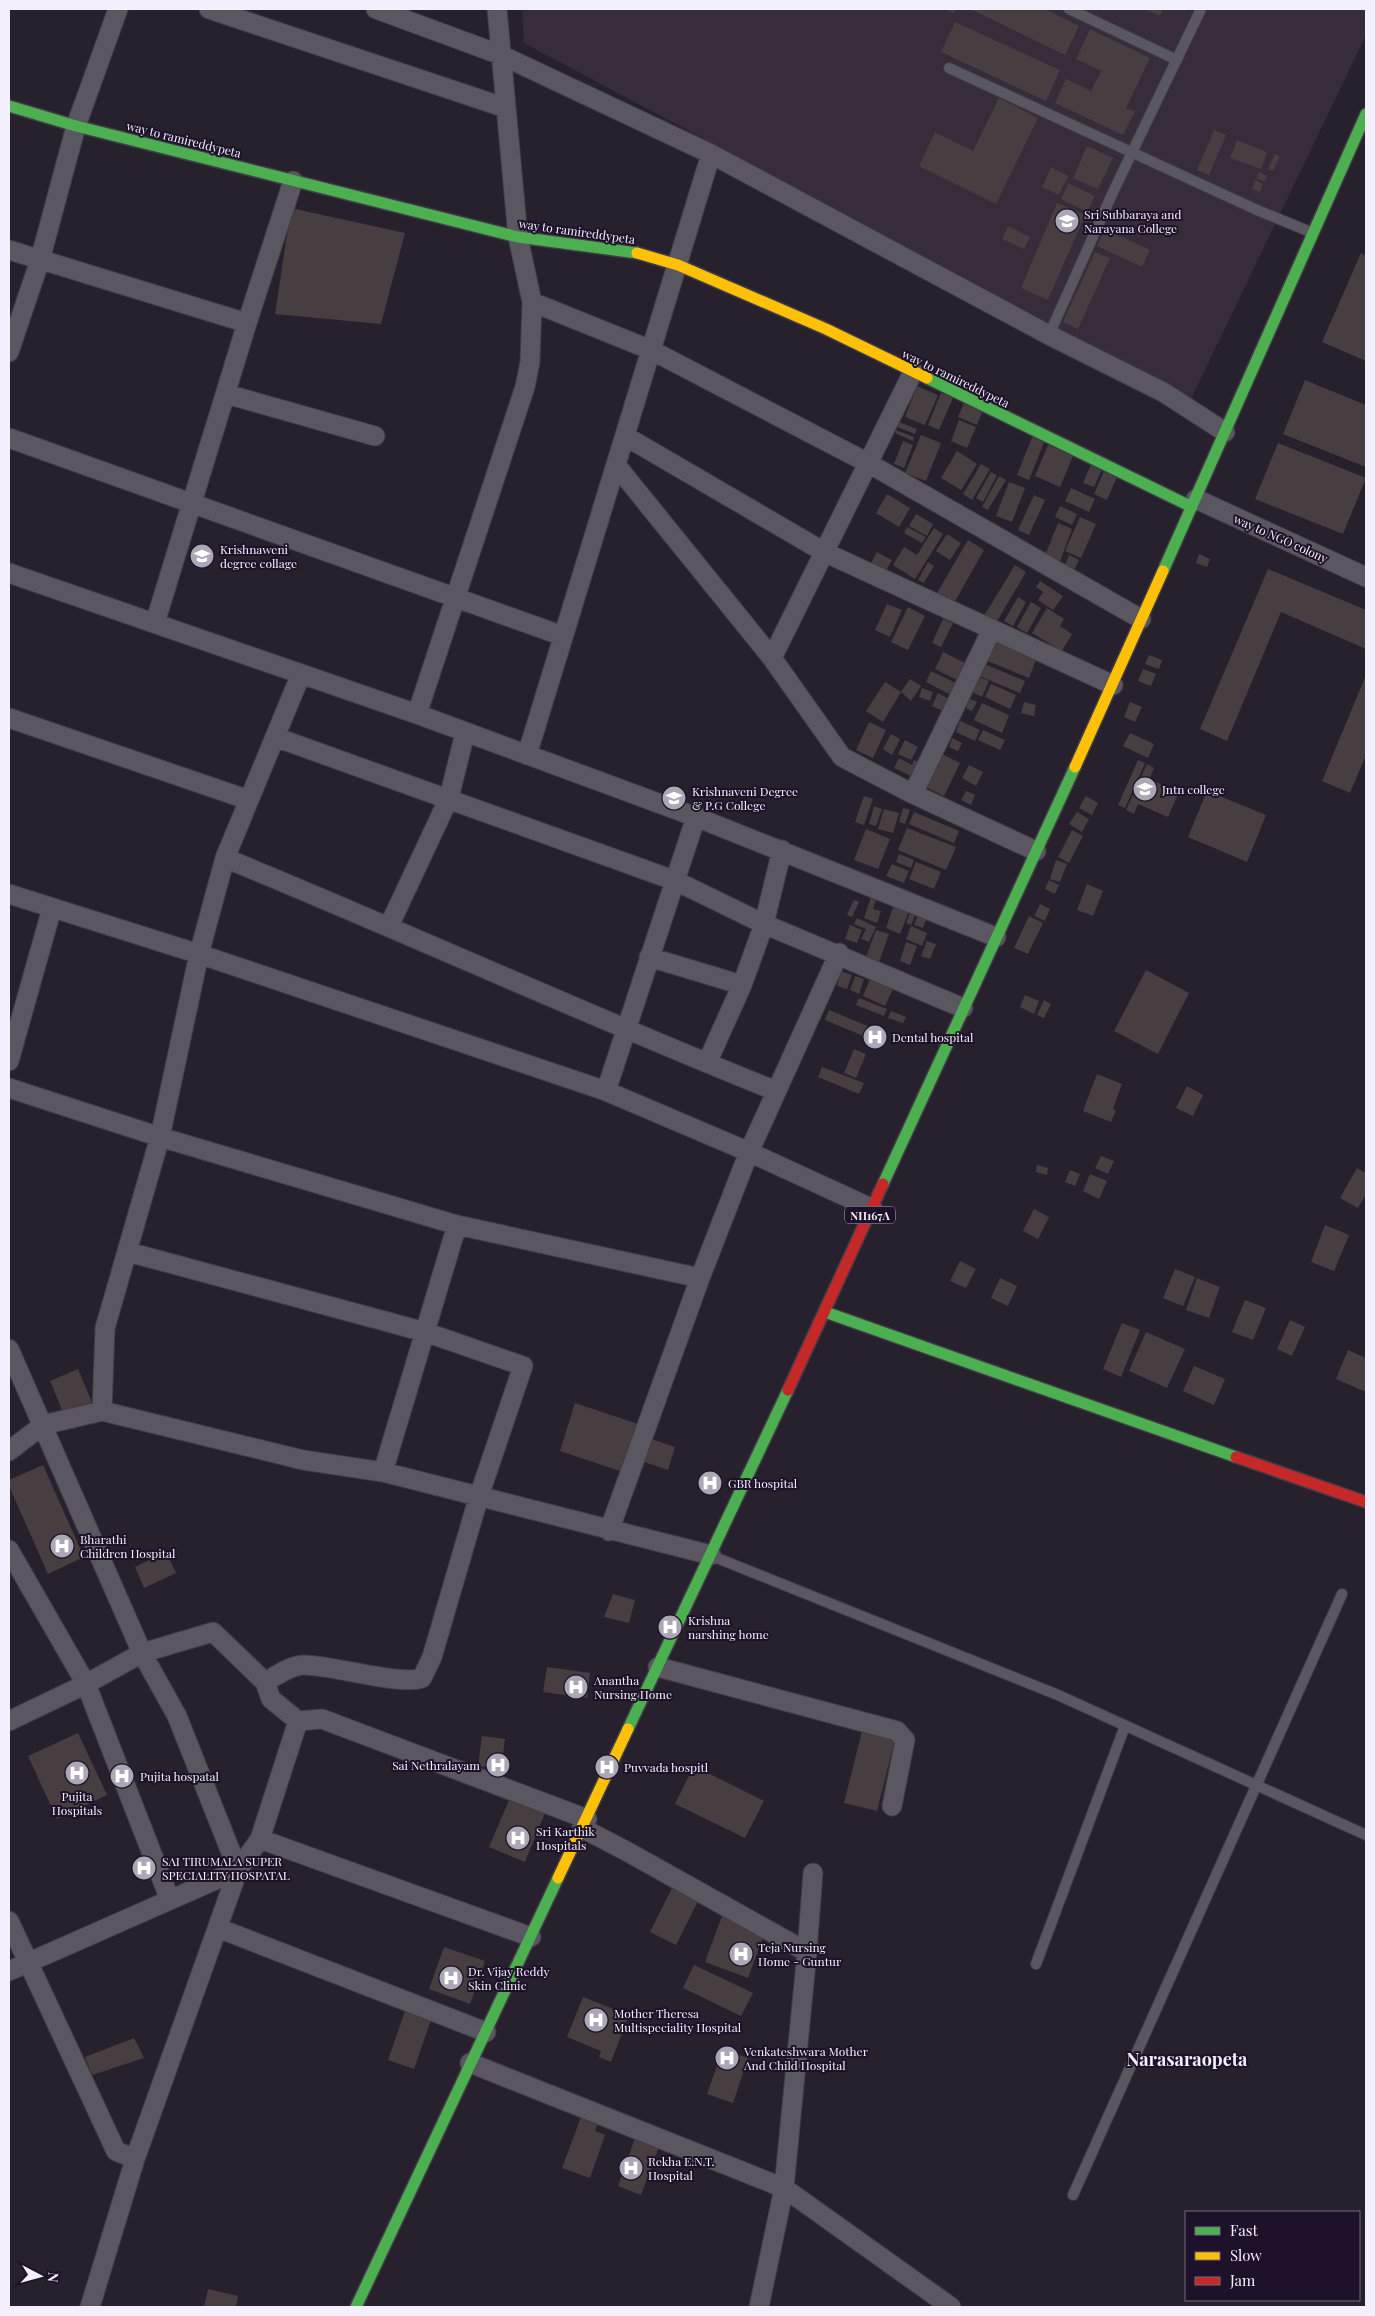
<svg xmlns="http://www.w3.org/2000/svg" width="1375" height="2316" font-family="'Playfair Display',serif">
	<rect width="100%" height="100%" fill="#27212e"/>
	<!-- education -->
	<path fill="#362c3a" d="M522,9H1366V35L1191,399L524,43Z"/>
	<!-- building -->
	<path fill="#473e41" d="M949,9H956L954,13L948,11Z
		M970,9H1045L1079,26L1065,55Z
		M1144,9H1163L1160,16Z
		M955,22L1060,70L1046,101L941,52Z
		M1090,29L1150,58L1126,108L1135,111L1123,135L1055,103L1066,79L1091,91L1101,71L1076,59Z
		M999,98L1038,118L996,204L919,166L935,132L973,151Z
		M1214,130L1226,135L1209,175L1197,170Z
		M1237,140L1267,152L1261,169L1230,158Z
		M1087,146L1113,158L1098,189L1073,178Z
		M1275,154L1280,156L1273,171L1268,169Z
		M1051,167L1068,176L1059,195L1042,187Z
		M1259,172L1267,176L1265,182L1256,178Z
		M1255,180L1263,184L1260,192L1252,189Z
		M1068,183L1095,196L1087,212L1061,199Z
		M1057,203L1085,215L1048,300L1021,288Z
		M291,208L405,233L381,324L275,314Z
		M1008,226L1030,237L1024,249L1002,239Z
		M1105,229L1150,250L1142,267L1097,246Z
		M1095,252L1110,258L1078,329L1063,322Z
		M1361,253L1366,256V361L1322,342Z
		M1305,380L1366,405V467L1283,434Z
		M917,386L938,395L925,425L905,417Z
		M941,393L953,398L939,430L928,425Z
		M964,403L983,410L977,425L958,417Z
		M959,420L976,427L967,448L951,441Z
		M899,422L917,429L915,434L897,427Z
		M896,430L914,437L913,441L895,433Z
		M921,435L941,443L926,481L905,473Z
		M1033,435L1045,440L1029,480L1017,475Z
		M903,441L913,445L904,468L894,464Z
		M1278,443L1366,478L1343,534L1255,499Z
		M1048,445L1073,456L1060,487L1035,476Z
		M957,451L977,464L961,490L941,478Z
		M981,464L990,469L972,500L963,494Z
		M1091,464L1102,469L1094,487L1083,483Z
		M1104,471L1117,477L1107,500L1094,494Z
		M991,472L997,475L983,502L976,498Z
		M999,476L1006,480L988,510L982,507Z
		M1009,482L1025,488L1012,522L996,516Z
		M1071,488L1095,499L1089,512L1065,501Z
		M887,494L910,508L899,527L876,513Z
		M1034,495L1045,500L1029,535L1018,530Z
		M1060,506L1077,514L1072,525L1055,517Z
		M916,514L933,524L927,536L909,526Z
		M1080,517L1096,524L1081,558L1065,551Z
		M1058,523L1072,529L1059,564L1044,558Z
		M907,527L926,537L922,543L904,533Z
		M934,528L943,534L915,579L893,565L904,547L917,555Z
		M947,534L961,543L950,560L936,551Z
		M968,540L984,550L954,603L937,593Z
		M877,552L892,560L886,571L871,563Z
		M1199,554L1210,559L1207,567L1196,563Z
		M1069,555L1079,560L1073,572L1064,568Z
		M928,562L934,566L924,583L918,580Z
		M1015,565L1026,572L996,623L984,616Z
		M1268,569L1366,610V649L1281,612L1227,741L1200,729Z
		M1040,581L1063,596L1053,610L1038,600L1043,592L1036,587Z
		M1018,597L1026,602L1013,626L1004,621Z
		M1031,602L1041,608L1027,633L1017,627Z
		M887,604L902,610L890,637L875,630Z
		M908,607L925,616L908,650L891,642Z
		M1047,608L1064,619L1060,626L1072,634L1062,651L1032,633Z
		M943,619L953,623L941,647L932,643Z
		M994,638L1037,657L1029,678L985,660Z
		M943,652L967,664L959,681L935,669Z
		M1149,655L1162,660L1159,669L1145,664Z
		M982,663L1025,681L1020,693L977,675Z
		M1143,669L1156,674L1151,686L1138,681Z
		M931,671L956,683L951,695L926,682Z
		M1366,675V755L1350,793L1322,781Z
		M977,676L989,681L982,697L970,691Z
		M910,679L921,686L911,701L901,692Z
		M885,682L901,692L883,722L866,711Z
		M991,684L1016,695L1010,709L985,697Z
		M922,688L933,692L930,701L919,697Z
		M938,693L951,700L945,712L932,706Z
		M970,699L977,702L972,711L966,708Z
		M1024,702L1036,705L1034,716L1021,713Z
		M1130,702L1142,707L1135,722L1124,717Z
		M982,703L1009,715L1002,733L974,720Z
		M960,721L980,730L975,741L956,732Z
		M869,722L886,730L873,758L856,750Z
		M983,730L1005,740L1000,750L978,740Z
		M1130,733L1154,744L1148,758L1123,746Z
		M891,734L900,739L892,755L883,749Z
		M952,738L962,743L958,751L949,747Z
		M905,740L918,747L911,760L898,754Z
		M940,753L960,763L944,796L924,786Z
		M899,758L912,765L914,760L922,763L915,778L894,768Z
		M1138,760L1145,763L1125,808L1118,805Z
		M1147,764L1154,768L1149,779L1179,792L1168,817L1138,804L1134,814L1126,810Z
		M969,765L983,772L976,786L962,778Z
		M966,791L975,795L971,805L961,800Z
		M1207,791L1266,815L1247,862L1188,837Z
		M864,796L873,799L864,825L855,822Z
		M1086,796L1098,803L1092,815L1079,808Z
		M874,806L882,809L876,826L869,824Z
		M903,808L910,810L905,824L899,822Z
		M884,809L899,813L893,833L878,829Z
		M914,812L959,831L954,843L909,824Z
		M1077,812L1089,819L1082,832L1069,824Z
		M907,828L956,847L946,870L898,850Z
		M866,829L890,839L878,869L854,860Z
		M1072,830L1083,836L1069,863L1058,857Z
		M899,854L914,860L911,868L896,862Z
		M1056,860L1067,864L1060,882L1050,879Z
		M916,862L941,872L934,889L909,879Z
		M892,864L909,871L904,883L886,876Z
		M1049,880L1059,885L1055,894L1045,889Z
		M1087,884L1103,891L1093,916L1077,910Z
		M871,897L876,899L873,909L881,911L877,923L864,918Z
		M854,900L859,902L852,917L847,915Z
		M1040,904L1050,909L1045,921L1034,916Z
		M894,905L909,911L900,934L886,928Z
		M910,913L915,915L911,925L906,923Z
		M919,913L927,917L923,928L914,925Z
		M1029,916L1043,923L1028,954L1014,948Z
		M857,918L876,927L869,942L861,939L866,929L854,924Z
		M850,925L862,930L857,943L845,939Z
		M911,926L927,933L922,946L906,939Z
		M876,930L889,934L879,962L866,957Z
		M927,941L936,944L930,959L921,956Z
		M906,942L917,946L910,965L900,961Z
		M1146,970L1189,993L1158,1054L1114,1031Z
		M841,971L852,975L847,989L837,986Z
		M855,976L864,979L859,994L850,990Z
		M870,979L893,989L885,1006L863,996Z
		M1025,995L1039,1001L1034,1014L1020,1007Z
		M859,998L887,1009L884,1016L856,1005Z
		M1044,1000L1051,1004L1044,1018L1037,1015Z
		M829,1010L877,1030L873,1040L825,1020Z
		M891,1011L906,1017L903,1023L888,1018Z
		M854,1049L866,1054L856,1078L844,1073Z
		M822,1067L864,1083L859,1094L818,1077Z
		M1097,1074L1122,1084L1113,1109L1116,1110L1111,1122L1083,1111Z
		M1187,1086L1203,1095L1193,1116L1176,1108Z
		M1101,1156L1114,1161L1108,1174L1095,1168Z
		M1037,1165L1048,1168L1047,1175L1036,1172Z
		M1357,1168L1366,1173V1194L1358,1208L1340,1198Z
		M1070,1170L1080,1174L1075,1186L1065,1182Z
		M1090,1174L1107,1181L1099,1199L1083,1191Z
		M1034,1209L1049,1217L1038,1239L1023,1231Z
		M1325,1225L1349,1235L1334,1271L1311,1262Z
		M960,1261L976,1269L966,1288L950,1281Z
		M1175,1269L1195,1277L1183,1306L1163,1298Z
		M1000,1278L1017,1286L1008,1306L991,1298Z
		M1197,1278L1220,1287L1209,1318L1186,1310Z
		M1245,1300L1266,1308L1253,1340L1232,1332Z
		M1290,1320L1305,1327L1292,1356L1277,1349Z
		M1122,1323L1140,1330L1121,1377L1103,1369Z
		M1146,1332L1185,1349L1167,1388L1129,1371Z
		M1348,1350L1366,1358V1392L1336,1379Z
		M1194,1366L1225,1379L1214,1405L1183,1391Z
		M78,1369L93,1405L65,1417L50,1381Z
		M575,1403L641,1425L626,1473L560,1451Z
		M651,1439L675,1447L668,1470L644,1462Z
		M43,1465L84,1557L48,1574L9,1486V1480Z
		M166,1552L176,1573L144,1588L135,1567Z
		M613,1594L635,1600L629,1623L604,1617Z
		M547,1667L590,1673L587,1698L543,1692Z
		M863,1727L896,1735L877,1811L844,1803Z
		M78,1733L107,1795L57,1819L28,1756Z
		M482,1736L505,1739L501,1769L478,1766Z
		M694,1766L764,1801L745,1838L675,1804Z
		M512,1793L547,1808L525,1862L489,1847Z
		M674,1884L700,1897L676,1945L650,1932Z
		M722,1916L765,1932L748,1978L705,1962Z
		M444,1947L485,1961L470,2004L429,1989Z
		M694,1965L753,1993L741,2016L683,1988Z
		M583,1997L629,2015L611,2062L599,2057L601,2051L567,2037Z
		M405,2011L431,2020L414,2069L388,2060Z
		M134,2038L144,2058L92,2075L85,2057Z
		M723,2049L748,2058L733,2103L707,2094Z
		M584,2109L601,2115L595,2131L605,2135L590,2178L562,2168Z
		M637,2132L661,2141L641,2195L618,2186Z
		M208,2289L238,2296L236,2307H204Z"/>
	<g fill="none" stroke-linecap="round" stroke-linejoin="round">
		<defs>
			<path id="lane" d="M1069,9L1177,60
				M949,68L1257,210L1313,233
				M1049,335L1113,192L1201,9
				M712,1556L1058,1695L1366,1835
				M1036,1964L1125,1726
				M1073,2195L1342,1594"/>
			<path id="street" d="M209,9L506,108
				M376,9L501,55L711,154L1049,335L1163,392L1225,432
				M9,250L247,323
				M532,302L651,350L868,463L1141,619
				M9,352L40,260L76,126L118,9
				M226,394L375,436
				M625,436L824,552L1113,685
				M9,438L563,636
				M616,465L772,658L842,757L913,794L1036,851
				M1196,499L1366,577
				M9,573L417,714L696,817L996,937
				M155,623L247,323L293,181
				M772,658L913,372
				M301,674L225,858C410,934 591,1017 776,1091
				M417,714L525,387L530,362L532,302L518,237L497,9
				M9,718L249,800
				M275,737L676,881L764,924L963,1008
				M527,755L711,154
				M913,794L992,629
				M9,894L199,954L606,1091L749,1152L873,1209
				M389,926L449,798L465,733
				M649,957L742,985
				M9,1061L52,908
				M707,1063L742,985L764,924L782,850
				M9,1088L160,1137L457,1225L700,1278
				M606,1091L696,817
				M128,1252L425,1332L523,1366L479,1496L432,1657L422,1678C401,1686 332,1665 304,1665C291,1665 276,1676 265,1682
				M9,1349C54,1450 97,1552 142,1653L213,1632L265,1682L271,1699L298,1721L322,1719L587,1819
				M102,1411L105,1328L160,1137L199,954L225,858
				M9,1451L43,1425L102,1411L303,1460L383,1472L711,1555
				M383,1472L457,1225
				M609,1531L700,1278L749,1152L839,953
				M9,1550L86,1684L170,1900
				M658,1667L897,1731L905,1740L892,1806
				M9,1721L86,1684L142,1653L177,1716L238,1870
				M582,1828L628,1852L807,1952L813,1873
				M260,1839L531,1937
				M9,1921L116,2151L135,2159
				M218,1928L486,2032
				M9,1971L238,1870
				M470,2063L784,2188L951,2307
				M90,2307L135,2159L238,1870L260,1839L298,1721
				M759,2307L784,2188L807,1952"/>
			<path id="fast" d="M9,106L76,126L518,237L637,253
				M927,378L1192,507
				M1163,571L1366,114
				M883,1184L1075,767
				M825,1312L1236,1457
				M628,1729L788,1390
				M356,2307L558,1878"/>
			<path id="slow" d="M637,253L678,265L826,329L927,378
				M1075,767L1163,571
				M558,1878L628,1729"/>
			<path id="jam" d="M788,1390L883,1184
				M1236,1457L1366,1502"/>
		</defs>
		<!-- lane casing -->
		<use href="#lane" stroke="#413c48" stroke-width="12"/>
		<!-- street casing -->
		<use href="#street" stroke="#413c48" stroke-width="21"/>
		<!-- fast casing -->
		<use href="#fast" stroke="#413c48" stroke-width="14"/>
		<!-- slow casing -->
		<use href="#slow" stroke="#413c48" stroke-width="14"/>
		<!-- jam casing -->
		<use href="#jam" stroke="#413c48" stroke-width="14"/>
		<!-- lane -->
		<use href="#lane" stroke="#5b5760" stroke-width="10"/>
		<!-- street -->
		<use href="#street" stroke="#5b5760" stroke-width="19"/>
		<!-- fast -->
		<use href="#fast" stroke="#4caf50" stroke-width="11"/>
		<!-- slow -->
		<use href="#slow" stroke="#ffc107" stroke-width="11"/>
		<!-- jam -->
		<use href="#jam" stroke="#c62828" stroke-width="11"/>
	</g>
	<!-- icons -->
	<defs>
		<symbol id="university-disc" viewBox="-11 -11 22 22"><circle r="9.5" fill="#aca7b4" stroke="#1d1229"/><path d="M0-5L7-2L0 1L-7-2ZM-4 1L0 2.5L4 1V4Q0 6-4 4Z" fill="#fff"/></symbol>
		<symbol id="hospital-disc" viewBox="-11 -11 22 22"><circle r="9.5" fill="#aca7b4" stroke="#1d1229"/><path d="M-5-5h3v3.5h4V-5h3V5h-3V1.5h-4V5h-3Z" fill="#fff"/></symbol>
	</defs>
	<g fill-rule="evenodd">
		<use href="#university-disc" x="1053" y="207" width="28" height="28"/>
		<use href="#university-disc" x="188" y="542" width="28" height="28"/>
		<use href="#university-disc" x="1131" y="775" width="28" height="28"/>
		<use href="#university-disc" x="660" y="784" width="28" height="28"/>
		<use href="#hospital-disc" x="861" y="1023" width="28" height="28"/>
		<use href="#hospital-disc" x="696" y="1469" width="28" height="28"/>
		<use href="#hospital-disc" x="48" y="1532" width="28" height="28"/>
		<use href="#hospital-disc" x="656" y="1613" width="28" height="28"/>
		<use href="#hospital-disc" x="562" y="1673" width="28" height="28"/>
		<use href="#hospital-disc" x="484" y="1751" width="28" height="28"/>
		<use href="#hospital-disc" x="593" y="1753" width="28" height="28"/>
		<use href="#hospital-disc" x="63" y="1759" width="28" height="28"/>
		<use href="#hospital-disc" x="108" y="1762" width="28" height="28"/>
		<use href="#hospital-disc" x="504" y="1824" width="28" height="28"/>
		<use href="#hospital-disc" x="130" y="1854" width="28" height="28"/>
		<use href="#hospital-disc" x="727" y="1940" width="28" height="28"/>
		<use href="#hospital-disc" x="437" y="1964" width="28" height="28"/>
		<use href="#hospital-disc" x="582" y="2006" width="28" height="28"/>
		<use href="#hospital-disc" x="713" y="2044" width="28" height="28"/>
		<use href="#hospital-disc" x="617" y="2154" width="28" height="28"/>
	</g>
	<g text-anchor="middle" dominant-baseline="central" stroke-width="4" stroke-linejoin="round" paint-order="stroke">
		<!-- shield labels -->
		<rect fill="#1d1229" stroke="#b4adbd" stroke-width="1" x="845" y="1206.5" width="50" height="17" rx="4"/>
		<g font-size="11" font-weight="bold" fill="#f4effc">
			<text x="870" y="1215">NH167A</text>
		</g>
		<!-- street labels -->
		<g font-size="12" fill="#f4effc" stroke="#1d1229">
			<text transform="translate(184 139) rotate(14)">way to ramireddypeta</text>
			<text transform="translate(577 231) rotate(8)">way to ramireddypeta</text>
			<text transform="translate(956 378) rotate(26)">way to ramireddypeta</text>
			<text transform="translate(1281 538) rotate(24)">way to NGO colony</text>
		</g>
		<!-- poi labels -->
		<g font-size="12" fill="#f4effc" stroke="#1d1229" text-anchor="start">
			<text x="1084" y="214">Sri Subbaraya and<tspan x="1084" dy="14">Narayana College</tspan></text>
			<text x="220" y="549">Krishnaweni<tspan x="220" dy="14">degree collage</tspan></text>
			<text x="1162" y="789">Jntn college</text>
			<text x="692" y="791">Krishnaveni Degree<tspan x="692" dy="14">&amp; P.G College</tspan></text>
			<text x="892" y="1037">Dental hospital</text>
			<text x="728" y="1483">GBR hospital</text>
			<text x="80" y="1539">Bharathi<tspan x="80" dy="14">Children Hospital</tspan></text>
			<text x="688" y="1620">Krishna<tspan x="688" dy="14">narshing home</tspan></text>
			<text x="594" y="1680">Anantha<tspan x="594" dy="14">Nursing Home</tspan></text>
			<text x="480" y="1765" text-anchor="end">Sai Nethralayam</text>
			<text x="624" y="1767">Puvvada hospitl</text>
			<text x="140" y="1776">Pujita hospatal</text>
			<text x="77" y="1796" text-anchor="middle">Pujita<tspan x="77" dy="14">Hospitals</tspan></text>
			<text x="536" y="1831">Sri Karthik<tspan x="536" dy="14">Hospitals</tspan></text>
			<text x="162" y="1861">SAI TIRUMALA SUPER<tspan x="162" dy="14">SPECIALITY HOSPATAL</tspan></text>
			<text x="758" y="1947">Teja Nursing<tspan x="758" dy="14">Home - Guntur</tspan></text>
			<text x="468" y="1971">Dr. Vijay Reddy<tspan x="468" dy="14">Skin Clinic</tspan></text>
			<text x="614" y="2013">Mother Theresa<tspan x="614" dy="14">Multispeciality Hospital</tspan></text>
			<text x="744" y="2051">Venkateshwara Mother<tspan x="744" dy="14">And Child Hospital</tspan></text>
			<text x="648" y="2161">Rekha E.N.T.<tspan x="648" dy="14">Hospital</tspan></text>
		</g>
		<!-- district labels -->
		<g font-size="18" font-weight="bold" fill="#f4effc" stroke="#1d1229">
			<text x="1187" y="2059">Narasaraopeta</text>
		</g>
	</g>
	<!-- border -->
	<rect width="1375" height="2316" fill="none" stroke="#f4effc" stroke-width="20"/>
	<!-- legend -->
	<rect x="1185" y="2211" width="175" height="90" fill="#1d1229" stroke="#736a7d"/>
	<rect x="1195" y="2227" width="25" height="8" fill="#4caf50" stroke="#736a7d"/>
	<text x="1230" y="2236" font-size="15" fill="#f4effc">Fast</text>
	<rect x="1195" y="2252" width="25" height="8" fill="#ffc107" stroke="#736a7d"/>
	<text x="1230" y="2261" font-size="15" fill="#f4effc">Slow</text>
	<rect x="1195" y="2277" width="25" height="8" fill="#c62828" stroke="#736a7d"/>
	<text x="1230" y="2286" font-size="15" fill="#f4effc">Jam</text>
	<!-- north arrow -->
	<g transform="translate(40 2276) rotate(96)" stroke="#1d1229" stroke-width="4" paint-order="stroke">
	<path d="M0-4L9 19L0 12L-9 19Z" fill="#f4effc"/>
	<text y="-8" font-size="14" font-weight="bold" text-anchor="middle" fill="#f4effc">N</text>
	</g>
</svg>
